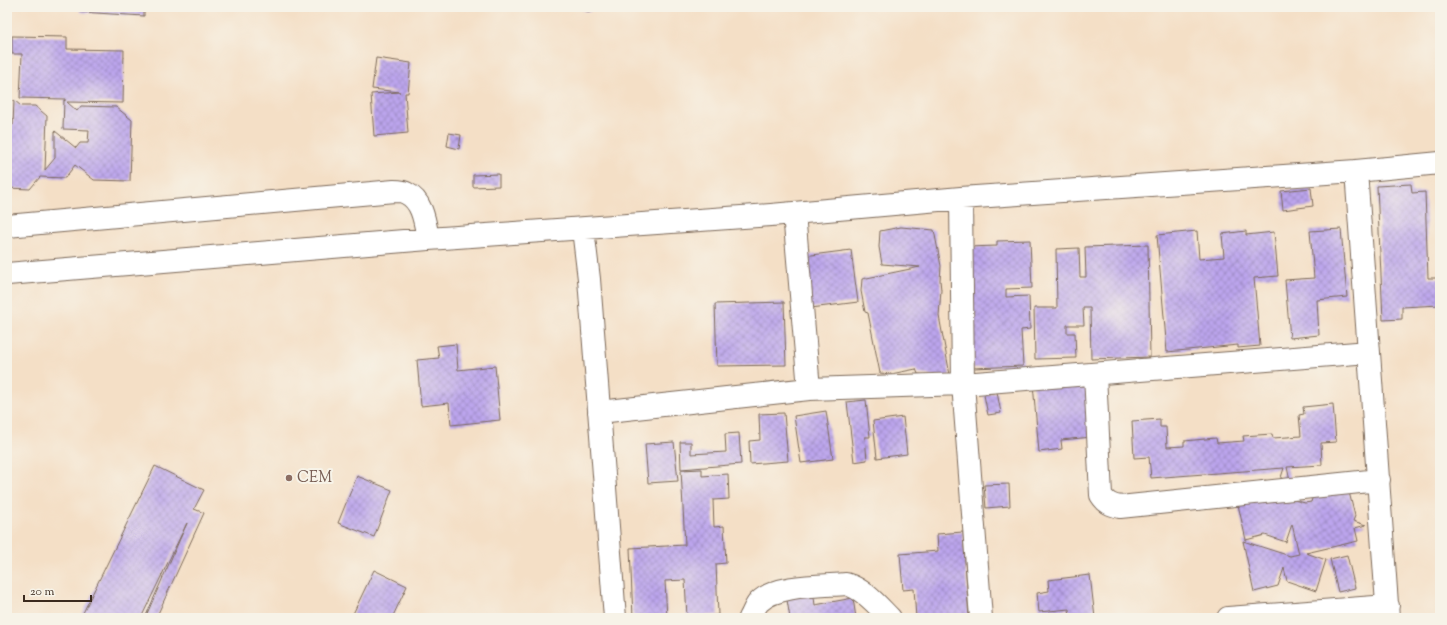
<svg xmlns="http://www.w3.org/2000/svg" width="1447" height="625" font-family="'Sorts Mill Goudy',serif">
	<defs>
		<pattern id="building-cross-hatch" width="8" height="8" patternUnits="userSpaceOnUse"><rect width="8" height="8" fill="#bca5ed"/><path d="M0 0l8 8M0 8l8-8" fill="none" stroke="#9a87bf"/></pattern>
	</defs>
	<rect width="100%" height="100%" fill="#f7f3e8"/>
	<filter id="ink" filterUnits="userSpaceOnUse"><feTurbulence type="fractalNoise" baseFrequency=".025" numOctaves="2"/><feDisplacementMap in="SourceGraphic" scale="8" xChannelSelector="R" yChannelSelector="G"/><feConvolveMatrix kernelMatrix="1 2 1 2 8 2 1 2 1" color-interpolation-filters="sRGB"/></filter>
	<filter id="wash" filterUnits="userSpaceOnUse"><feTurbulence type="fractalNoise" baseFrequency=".012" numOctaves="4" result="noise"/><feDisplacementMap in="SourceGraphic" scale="16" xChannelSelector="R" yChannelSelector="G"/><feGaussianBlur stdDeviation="0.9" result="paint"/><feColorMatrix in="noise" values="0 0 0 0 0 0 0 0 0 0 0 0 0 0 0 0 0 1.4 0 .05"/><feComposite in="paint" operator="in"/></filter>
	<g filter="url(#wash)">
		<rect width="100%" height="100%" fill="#f4dfc6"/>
		<g id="blocks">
			<!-- building -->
			<path fill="url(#building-cross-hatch)" d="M81,7H144V16L80,12Z
				M573,7H591L590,12Z
				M12,36L67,37V49L124,50L123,103L67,102L77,111L81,106L116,107L132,120L130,181L94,180L75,165L65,178L40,177L30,189L7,188V125H13L14,100L21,106H35L47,116L45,170L55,158V131L76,148L80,143H88L89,130L63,129L64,100L65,101V99L20,98L22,54H12Z
				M376,58L411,63L408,93H405L408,133L374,136L371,94L400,92L372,89Z
				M449,133L461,135L459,149L447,146Z
				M499,174V186L473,187V175Z
				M1411,184L1412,193L1425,192L1428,278H1440V305L1402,307V319L1383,320L1377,186Z
				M1311,188L1313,206L1283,210L1281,191Z
				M901,227L934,230L941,266L940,280L941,290L939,316L950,375L942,377L918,374L916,369L891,374L880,373L868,313L865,312L861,291L862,279L920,267L882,264L879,247L880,231Z
				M1341,229L1347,297L1317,300L1319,335L1290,338L1285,280L1314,278L1310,231Z
				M1197,231L1199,259L1224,257L1222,234L1246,231V235L1274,232L1278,276L1254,278L1260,346L1238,348V345L1167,352L1157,235Z
				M1030,240L1032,288L1006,289V297L1029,296L1030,329L1021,330L1023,366L973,368L968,247L997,246V241Z
				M1148,245L1150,357L1091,359L1090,308H1083L1084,325H1067V333H1075L1076,358L1035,359L1034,308H1057L1056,249L1079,248L1080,277H1086L1085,247Z
				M851,250L858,302L811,308L804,256Z
				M784,302L786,365L717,366L715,304Z
				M456,344L458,370L495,366L500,420L451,425L449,403L421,406L417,360L439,358L437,346Z
				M1087,379L1092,437L1061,440L1062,449L1039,452L1033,384Z
				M997,392L1001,413L988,415L984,395Z
				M866,400L870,437H865L867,460L854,462L847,402Z
				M1333,404L1336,442L1321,443L1322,465L1287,467L1294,500L1305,503L1311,502L1316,486L1348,488L1355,516L1353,521L1366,525L1355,528L1358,541L1306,553L1326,560L1316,591L1287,581L1284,568L1278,586L1254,592L1243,541L1290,556L1299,554L1292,524L1286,542L1265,535L1246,540L1234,487L1265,480L1279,484L1284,468L1151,478L1149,457L1134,458L1132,421L1160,419V427H1166L1167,447L1184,446V441L1216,438L1217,443L1244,441L1243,436L1272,434L1273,438L1301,436L1299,415L1304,414L1303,407Z
				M826,411L833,459L801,463L794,416Z
				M784,413L788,461L750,464L749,441L760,440L759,414Z
				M903,417L907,454L877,458L873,421Z
				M739,433L741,464L681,469L680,442H691V454L726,452L725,434Z
				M674,442L678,481L648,483L645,444Z
				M155,466L204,490L194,509L204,513L156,618H145L187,523L141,618H87L82,615Z
				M702,469V476L728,474L729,499L713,500L714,527L724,526L726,563L716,564L718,615L687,617L685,580L665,581L667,618H633L630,548L685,545L681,470Z
				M357,476L392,490L374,537L338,523Z
				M1009,484L1010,506L986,508L984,485Z
				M963,532L969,618H916L914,589L903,590L900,554L938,551L937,534Z
				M1347,555L1355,588L1338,592L1330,559Z
				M374,570L407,586L392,618H351Z
				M1090,575L1095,618H1070L1069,609L1039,612L1037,593L1049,591L1048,580Z
				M813,590L815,605L853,598L856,618H790L786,594Z"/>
		</g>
	</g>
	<g filter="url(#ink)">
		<use href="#blocks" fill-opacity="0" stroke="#7c6959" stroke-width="1"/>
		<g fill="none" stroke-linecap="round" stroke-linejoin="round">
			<defs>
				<path id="minor" d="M1356,171L1440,163
					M961,198L963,384L981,618
					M794,213L809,389
					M7,226L394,191C398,191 403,191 406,193C423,201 425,223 428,239
					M583,229L589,279L615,618
					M7,274L428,239L771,215L961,198L1356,171L1388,618
					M1095,374L1101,495C1106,503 1111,505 1120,507L1379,480
					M599,412L809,389L963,384L1369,352
					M750,618C753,613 755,606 759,602C776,584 823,586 846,584C864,589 877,605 890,618
					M1228,618L1388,606"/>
			</defs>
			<!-- minor casing -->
			<use href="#minor" stroke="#7c6959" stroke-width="24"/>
			<!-- minor -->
			<use href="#minor" stroke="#fff" stroke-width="22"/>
		</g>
	</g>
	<!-- markers -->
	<circle fill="#8d6e63" stroke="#f7f3e8" stroke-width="1.5" cx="289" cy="478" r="4"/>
	<g text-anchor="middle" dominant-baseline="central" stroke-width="4" stroke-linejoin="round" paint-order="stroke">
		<!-- education labels -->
		<g font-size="15" fill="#785e54" stroke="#f7f3e8" text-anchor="start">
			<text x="297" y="478">CEM</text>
		</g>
	</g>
	<!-- margin -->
	<rect width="1447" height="625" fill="none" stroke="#f7f3e8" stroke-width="24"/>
	<!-- scale -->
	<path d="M24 595v6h67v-6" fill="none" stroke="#3b2a1e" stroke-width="2"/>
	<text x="30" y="595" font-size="12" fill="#3b2a1e" stroke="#f7f3e8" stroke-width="3" paint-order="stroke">20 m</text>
</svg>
